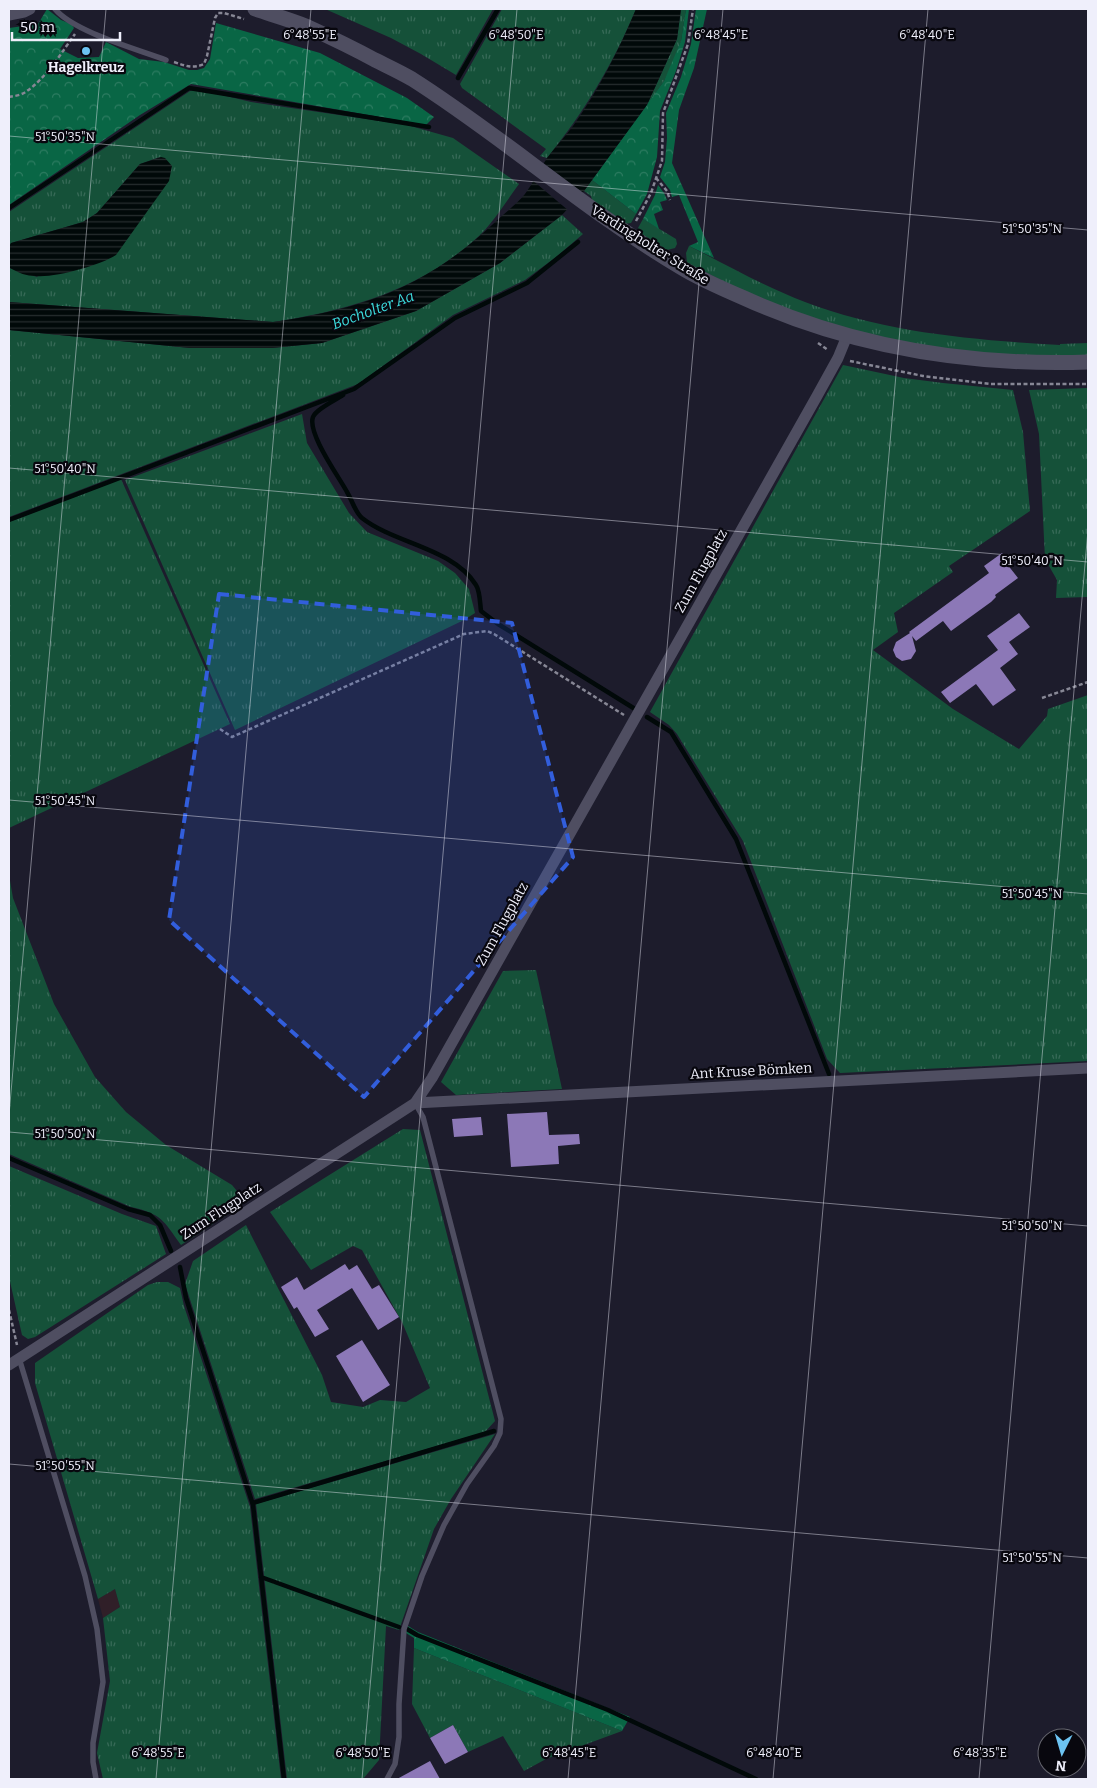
<svg xmlns="http://www.w3.org/2000/svg" width="1097" height="1788" font-family="Bitter,serif">
	<defs>
		<pattern id="grass-tufts" width="24" height="20" patternUnits="userSpaceOnUse" patternTransform="scale(1.25)"><rect width="24" height="20" fill="#155139"/><path d="M3 7l-1-3M5 7V3M7 7l1-3M15 17l-1-3M17 17v-4M19 17l1-3" fill="none" stroke="#376a57"/></pattern>
		<pattern id="forest-crowns" width="20" height="18" patternUnits="userSpaceOnUse" patternTransform="scale(1.25)"><rect width="20" height="18" fill="#096645"/><path d="M2 6a3 3 0 1 1 6 0M12 15a3 3 0 1 1 6 0" fill="none" stroke="#2d7c61"/></pattern>
		<pattern id="water-rules" width="6" height="5" patternUnits="userSpaceOnUse" patternTransform="scale(1.25)"><rect width="6" height="5" fill="#010909"/><path d="M0 2.5h6" fill="none" stroke="#262d2e"/></pattern>
	</defs>
	<rect width="100%" height="100%" fill="#1d1c2c"/>
	<!-- commercial -->
	<path fill="#301f28" d="M115,1589L120,1607L103,1618L98,1599Z"/>
	<!-- grass -->
	<path fill="url(#grass-tufts)" d="M325,9H324H493L456,75L421,54L391,38Z
		M502,9H636C613,64 585,111 547,158L540,156L546,149L462,88L460,84Z
		M681,9H686L681,41L673,63L664,81L647,105L677,39Z
		M197,89L251,102L407,125L453,138L519,184C508,199 492,224 479,236C420,290 351,310 273,322L9,302V265L10,268L37,277L160,157L140,164L97,213L83,222L11,243L9,247V212L190,91Z
		M592,180L636,214L631,223L625,224L592,200L591,196L584,191Z
		M562,215L583,234L556,257L525,280L453,315L358,384L9,517V330L190,348H272L322,343L416,311L500,263Z
		M643,219L676,239L677,244L675,248L667,250L639,233L638,228Z
		M689,246C727,265 765,287 805,302C887,333 974,340 1060,345V344L1088,343V356H1008L914,345L840,327L776,305L737,288L687,263L686,253Z
		M843,365L904,378L943,383L1013,390L1023,432L1030,511L949,566L953,572L894,613L898,632L873,650L953,709L1019,749L1047,716L1048,709L1088,695V1061L840,1073L827,1059L743,841L677,734L669,725L650,712Z
		M1088,388V597L1056,598L1057,580L1045,559L1039,434L1029,390Z
		M302,414L307,443L349,513L367,532L438,561L455,573L469,589L475,613L464,620L235,730L125,480Z
		M121,479L230,724L9,828V522Z
		M9,875L13,898L54,1004L95,1077L126,1112L166,1145L232,1185L246,1202L181,1245C163,1220 162,1214 131,1207L9,1154Z
		M536,970L562,1089L456,1095L441,1082L503,971Z
		M403,1129L420,1130L495,1421L485,1432L255,1499L185,1284L193,1261L246,1225L322,1375L331,1402L363,1407L380,1400L406,1402L430,1388L402,1322L362,1250L353,1246L311,1270L270,1212Z
		M9,1166L122,1214L156,1226L166,1254L35,1337L28,1339L22,1335L9,1277Z
		M157,1282H168L180,1288L184,1306L250,1507L281,1779H103L97,1753L110,1681L103,1618L120,1607L115,1589L98,1599L35,1383V1363L148,1285Z
		M495,1434L451,1499L434,1529L399,1630L386,1626L379,1760L363,1779H287L256,1504Z
		M414,1648L622,1731L546,1759L524,1771L503,1736L468,1752L453,1725L430,1738L412,1704Z"/>
	<!-- forest -->
	<path fill="url(#forest-crowns)" d="M47,9L61,20L71,24L74,28L60,49L78,58L99,57L106,42L139,59L164,62L189,70H197L204,68L210,59L216,23L320,53L407,98L434,117L426,125L191,84L140,115L9,205V28L38,24Z
		M686,9H689L685,42L676,71L660,111L657,157L647,194L636,214L592,180L664,81L681,41Z
		M696,9H707L694,68L679,110L672,163L714,258L689,246L698,242L679,195L672,197L670,190L660,177L665,162L667,138L666,113L681,77L691,44Z
		M658,185L664,193L667,200L660,202L663,210L654,214L659,229L643,219L655,195Z
		M408,1626L418,1632L630,1717L622,1731L414,1648V1638L406,1633Z"/>
	<!-- water -->
	<path fill="url(#water-rules)" d="M636,9H681L677,39L647,105L584,191L562,215L500,263L416,311L322,343L272,348H190L9,330V302L273,322C363,309 424,288 492,225C502,215 516,205 525,194C533,183 539,170 547,158C555,147 565,137 573,126C599,89 619,50 636,9Z
		M161,157L165,158L172,166L169,181L116,255C101,265 55,278 36,276C26,276 19,273 10,268L9,247L11,243L83,222L97,213L140,164Z"/>
	<!-- pier -->
	<path fill="#1d1c2c" d="M542,162L584,194L569,211L531,179Z"/>
	<g fill="none" stroke-linecap="round" stroke-linejoin="round">
		<!-- stream -->
		<path stroke="#010909" stroke-width="4.5" d="M458,78L498,9
			M9,208L189,88L429,127
			M343,395C336,400 316,409 313,417C307,433 339,477 347,492C352,500 355,512 362,518C395,544 453,548 476,585C480,591 480,603 481,611L498,624L635,709
			M9,520L354,389L455,318L527,283L578,242
			M647,717L671,732L736,839L829,1074
			M9,1158L128,1209L150,1215L160,1225L171,1251
			M180,1267L186,1298L253,1505L284,1779
			M253,1503L494,1431
			M261,1577L399,1627
			M407,1629L417,1635L608,1710L756,1779"/>
	</g>
	<!-- building -->
	<path fill="#8c78b7" d="M1002,553L1009,562L1007,564L1018,578L995,595L996,597L991,602L951,631L943,621L916,641L912,636L916,651L911,659L902,661L896,657L893,650L896,642L910,633L909,632L989,573L984,566Z
		M1019,613L1030,627L1009,642L1018,654L1000,668L1016,690L993,706L976,684L950,703L941,692L998,650L987,636Z
		M547,1112L549,1135L579,1134L580,1144L558,1146L559,1164L511,1167L507,1114Z
		M481,1117L483,1135L454,1137L452,1119Z
		M345,1264L349,1270L357,1265L372,1289L379,1285L399,1317L378,1330L352,1288L317,1310L329,1329L315,1337L297,1307L294,1309L281,1287L297,1277L304,1290Z
		M362,1340L390,1385L363,1402L336,1356Z
		M453,1725L468,1752L445,1764L430,1738Z
		M430,1761L440,1779H397Z"/>
	<g fill="none" stroke-linecap="round" stroke-linejoin="round">
		<!-- path -->
		<path stroke="#878795" stroke-width="2.5" stroke-dasharray="4 2.5" stroke-linecap="butt" d="M174,62C186,66 193,69 204,64L207,56L215,18L218,13H224L244,19
			M9,97C15,96 22,95 27,91C46,78 62,52 75,34
			M656,178L667,191L670,200
			M636,221L651,193L662,161L663,113L688,44L693,9
			M818,343L828,350
			M850,361L923,376L990,384H1088
			M1042,698L1088,682
			M220,729L232,737L464,634L487,631L494,634L624,715
			M9,1310L17,1345"/>
		<!-- service -->
		<path stroke="#4f4e61" stroke-width="5.5" d="M55,9C74,32 137,49 166,60
			M19,1358L85,1576L97,1629L103,1682L93,1743V1762L96,1779
			M387,1779L395,1764L399,1737V1704L404,1629L422,1576L444,1525L467,1484L494,1446L500,1433L501,1419L423,1117L415,1103"/>
		<!-- minor -->
		<path stroke="#4f4e61" stroke-width="11" d="M9,15L24,12L30,9
			M415,1103L1088,1068
			M9,1365L415,1103L432,1078L817,396L838,358L847,336"/>
		<!-- tertiary -->
		<path stroke="#4f4e61" stroke-width="15" d="M255,9C273,15 291,20 308,27C330,37 353,48 375,60C387,66 400,72 412,79C505,138 587,212 682,268C702,280 723,289 744,298C852,347 970,366 1088,362"/>
	</g>
	<!-- marked area -->
	<path fill="#325edc" fill-opacity="0.2" stroke="#325edc" stroke-width="4" stroke-dasharray="10 6" stroke-linejoin="round" d="M219,594L512,623L573,857L364,1097L169,920Z"/>
	<!-- ticks -->
	<path fill="none" stroke="#efeffb" stroke-width="1" stroke-opacity="0.45" d="M9,136L1088,230M9,468L1088,562M9,800L1088,894M9,1115L106,9M9,1132L1088,1226M9,1464L1088,1558M156,1779L311,9M362,1779L517,9M568,1779L723,9M773,1779L928,9M979,1779L1088,530"/>
	<!-- markers -->
	<circle fill="#6cc3f2" stroke="#08070e" stroke-width="2" cx="86" cy="51" r="5"/>
	<g text-anchor="middle" dominant-baseline="central" stroke-width="4.5" stroke-linejoin="round" paint-order="stroke">
		<!-- poi labels -->
		<g font-size="14" font-weight="bold" fill="#efeffb" stroke="#08070e">
			<text x="86" y="67">Hagelkreuz</text>
		</g>
		<!-- street labels -->
		<g font-size="14" fill="#efeffb" stroke="#08070e">
			<text transform="translate(650 245) rotate(32)">Vardingholter Straße</text>
			<text transform="translate(701 571) rotate(-61)">Zum Flugplatz</text>
			<text transform="translate(502 924) rotate(-61)">Zum Flugplatz</text>
			<text transform="translate(751 1071) rotate(-3)">Ant Kruse Bömken</text>
			<text transform="translate(221 1211) rotate(-33)">Zum Flugplatz</text>
		</g>
		<!-- water labels -->
		<g font-size="15" font-style="italic" fill="#3cdbdd" stroke="#08070e">
			<text transform="translate(373 310) rotate(-20)">Bocholter Aa</text>
		</g>
	</g>
	<g font-size="12" text-anchor="middle" fill="#efeffb" stroke="#08070e" stroke-width="4.5" stroke-linejoin="round" paint-order="stroke">
		<text x="310" y="39">6°48'55"E</text>
		<text x="516" y="39">6°48'50"E</text>
		<text x="721" y="39">6°48'45"E</text>
		<text x="927" y="39">6°48'40"E</text>
		<text x="65" y="141">51°50'35"N</text>
		<text x="1032" y="233">51°50'35"N</text>
		<text x="65" y="473">51°50'40"N</text>
		<text x="1032" y="565">51°50'40"N</text>
		<text x="65" y="805">51°50'45"N</text>
		<text x="1032" y="898">51°50'45"N</text>
		<text x="65" y="1138">51°50'50"N</text>
		<text x="1032" y="1230">51°50'50"N</text>
		<text x="65" y="1470">51°50'55"N</text>
		<text x="1032" y="1562">51°50'55"N</text>
		<text x="158" y="1757">6°48'55"E</text>
		<text x="363" y="1757">6°48'50"E</text>
		<text x="569" y="1757">6°48'45"E</text>
		<text x="774" y="1757">6°48'40"E</text>
		<text x="980" y="1757">6°48'35"E</text>
	</g>
	<!-- border -->
	<rect width="1097" height="1788" fill="none" stroke="#efeffb" stroke-width="20"/>
	<!-- north arrow -->
	<g transform="translate(1062 1753) rotate(185)"><circle r="24" fill="#08070e" stroke="#64646d"/>
	<path d="M0-4L9 19L0 12L-9 19Z" fill="#6cc3f2"/>
	<text y="-8" font-size="14" font-weight="bold" text-anchor="middle" fill="#efeffb">N</text>
	</g>
	<!-- scale -->
	<path d="M12 32v8h108v-8" fill="none" stroke="#efeffb" stroke-width="2.5"/>
	<text x="20" y="32" font-size="15" fill="#efeffb" stroke="#08070e" stroke-width="4" paint-order="stroke">50 m</text>
</svg>
